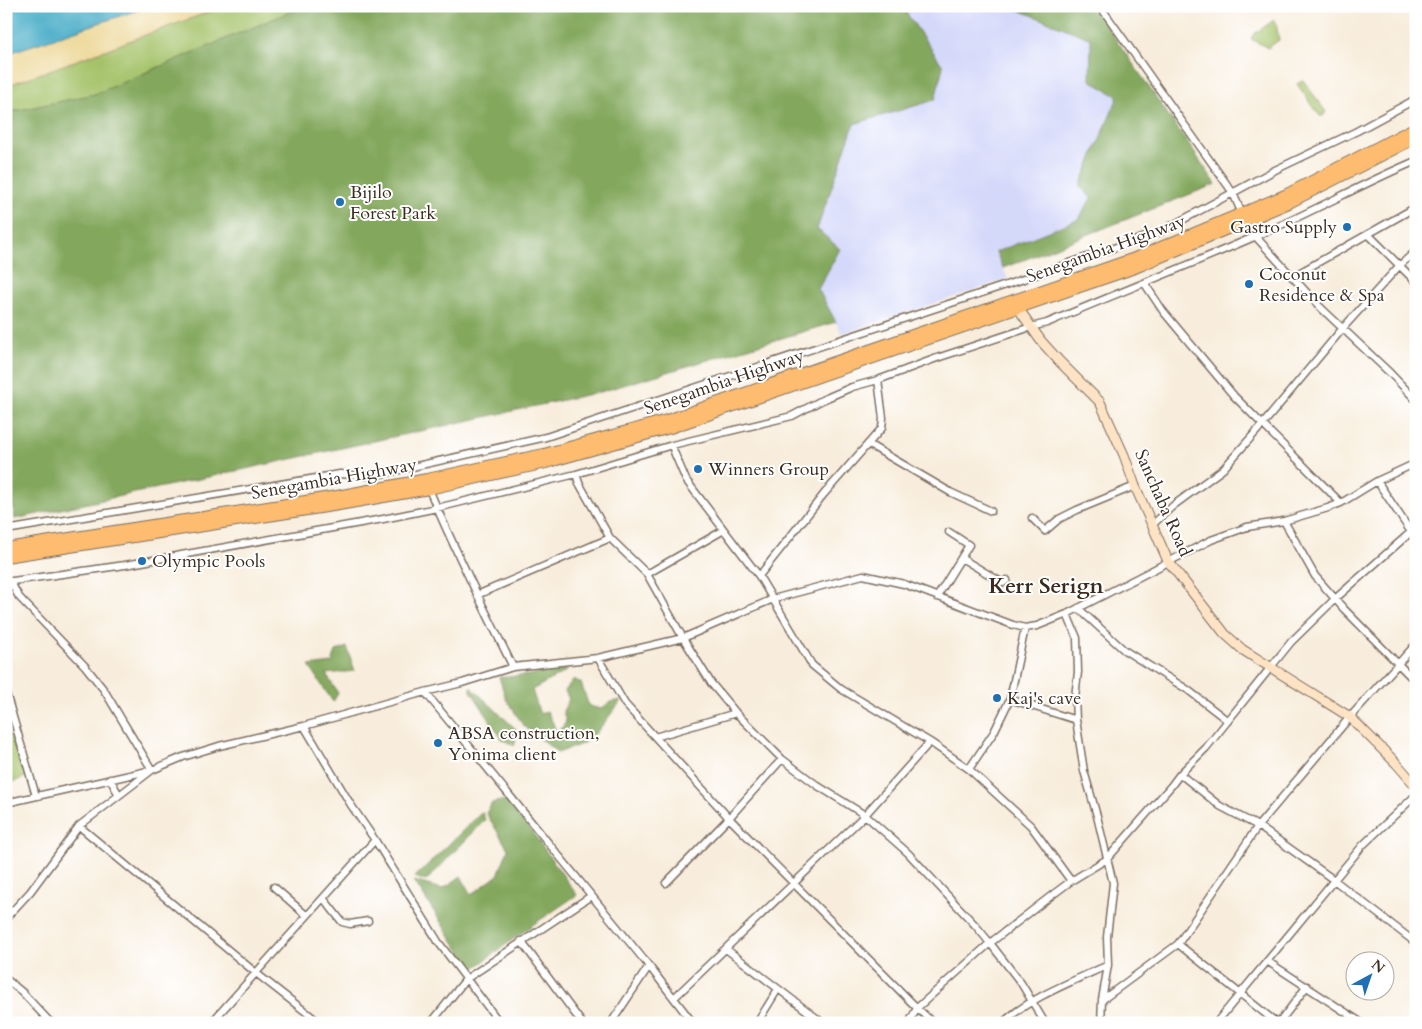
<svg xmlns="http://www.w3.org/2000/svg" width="1422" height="1029" font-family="Cardo,serif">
	<rect width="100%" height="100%" fill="#fff"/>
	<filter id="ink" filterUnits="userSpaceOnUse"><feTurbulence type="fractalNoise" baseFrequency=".02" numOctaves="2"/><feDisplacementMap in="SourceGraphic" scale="10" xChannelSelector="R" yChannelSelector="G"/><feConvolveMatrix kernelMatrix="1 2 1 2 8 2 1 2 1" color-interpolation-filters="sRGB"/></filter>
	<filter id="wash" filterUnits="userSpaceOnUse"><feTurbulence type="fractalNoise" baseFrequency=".0096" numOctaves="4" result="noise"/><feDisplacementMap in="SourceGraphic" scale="20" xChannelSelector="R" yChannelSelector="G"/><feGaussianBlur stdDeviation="1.12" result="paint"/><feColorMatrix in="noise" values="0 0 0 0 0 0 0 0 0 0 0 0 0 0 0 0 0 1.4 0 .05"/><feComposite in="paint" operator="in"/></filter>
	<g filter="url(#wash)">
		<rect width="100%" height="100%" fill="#f8eddc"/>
		<!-- built -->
		<path fill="#d4d8f9" d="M911,6H1009L1091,39L1090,80L1118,97L1080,186L1091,198L1079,219L996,252L1008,279L842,334L818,289L817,229L854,124L935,100L943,66L902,8Z"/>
		<!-- green -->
		<path fill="#a4c269" stroke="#707644" d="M225,6H304L95,94L6,113V86Z
			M1274,20L1276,23L1279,40L1268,48L1251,39L1253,35Z
			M1303,80L1326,112L1323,116H1320L1297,84Z
			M6,727L28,776L6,785Z"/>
		<!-- forest -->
		<path fill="#83a85d" stroke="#5f693e" d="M304,6H909L903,8L943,66L935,100L854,124L817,229L840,249L818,289L836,322L600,392L15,519L8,483H6V113L95,94Z
			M1009,6H1093L1216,184L1003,268L996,252L1079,219L1091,198L1080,186L1118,97L1090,80L1091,39Z
			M347,647L355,671L326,674L338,693L333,702L309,666L332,663L336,651Z
			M553,668L568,670L532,690L540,714L547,711L553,723L557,734L566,722L563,711L569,699L565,691L574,679L581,683L589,706L602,709L610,702L622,700L596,733L582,744L558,753L523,725L506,699L499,677L531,675Z
			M471,687L518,731L514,746L502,739L471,691Z
			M509,799L577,895L531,926L472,970L414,881L441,889L446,887L461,876L471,895L498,875L508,849L486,813L492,803Z
			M482,812L485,820L426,881L415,877Z"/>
		<!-- sand -->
		<path fill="#eeda9e" stroke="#94825e" d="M150,6H225L6,86V54Z"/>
		<!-- water -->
		<path fill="#48adc8" stroke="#426c73" d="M6,6H150L6,54Z"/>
	</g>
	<g filter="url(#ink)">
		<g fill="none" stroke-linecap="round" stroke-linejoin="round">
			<defs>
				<path id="street" d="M1100,6L1233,193L1242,214
					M1368,234L1416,282
					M1256,237L1320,307L1390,373L1416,400
					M1292,277L1416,207
					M1145,284L1163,311L1234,396L1341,503
					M868,444L950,492L991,511
					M672,445L674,452L686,480L759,576L812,665L841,689L930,742L969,769L1031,826L1071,881
					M576,474L579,483L610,538L647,574L683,638L711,683L736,713L782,759L818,786L865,815L908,853L976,926L990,943L1021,983L1045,1023
					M1377,481L1411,532L1416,537
					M429,489C454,550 484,608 513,667
					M1032,518L1045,531L1059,519L1077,510L1135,486
					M1284,521L1315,576L1344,609L1416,682
					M1152,525L1174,505L1223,469L1263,424L1343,328L1399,266L1416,251
					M6,530L340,474L372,476L546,437L1006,285L1160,232L1275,170L1357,131L1416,99
					M961,558L1003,583L1007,580
					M647,574L724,530
					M759,576L824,494L882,428L883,418L878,380
					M6,582L125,565L383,519L437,508L576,474L672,445L792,416L822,400L852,387L878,380L937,358L1031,327L1047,323C1115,294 1185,267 1254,237C1309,214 1361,184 1416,161
					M477,595L610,538
					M937,597L969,545L949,532
					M1078,608L1124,650L1188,690L1228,721
					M1067,614L1077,638L1078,672L1075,697L1076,720L1084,771L1097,816L1113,883L1107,937L1108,965L1102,1000L1101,1023
					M598,658L625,704L729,818L917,1008L933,1023
					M425,692L649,966L693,1023
					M6,693L36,796
					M1010,699L1076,720
					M304,726L351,805L375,840L439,943L500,1023
					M655,737L736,713
					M969,769L994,732L1010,699L1025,628
					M1180,774L1220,806L1258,826L1334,880L1416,943
					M110,779L119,795
					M6,803L152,770L183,757L219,746L304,726L425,692L462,683L513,667L598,658L683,638L773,599L863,575L904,584L1013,625L1025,628L1037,626L1067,614L1211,540L1247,527L1284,521L1328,508L1341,503L1377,481L1416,463
					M79,826L256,973L320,1023
					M666,883L729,818L782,759
					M274,887L307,916
					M324,899L342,922L350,924L368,921
					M6,918L30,892L79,826L152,770L104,690L85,666L19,597L10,581
					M521,941L582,1023
					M1178,944L1277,1023
					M726,949L823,1023
					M1267,961L1362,1023
					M6,979L22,992L51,1023
					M674,998L865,815L930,742
					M1102,1000L1178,944L1258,826L1350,717L1416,644
					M211,1023L375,840
					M431,1023L466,979L591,896
					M611,1023L649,966
					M757,1023L778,989
					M909,1023L917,1008L990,943L1051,896L1071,881L1107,859L1171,786L1180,774L1206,748L1291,642L1335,599L1411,532
					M1003,1023C1028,998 1076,980 1108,965
					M1216,1023L1363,845L1416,795
					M1279,1023L1307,986
					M1415,1023L1416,1022"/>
				<path id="secondary" d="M1018,308L1041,341L1060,362L1100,402L1124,455L1135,486L1168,561L1225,634L1243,650L1350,717L1396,763L1416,786"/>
				<path id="primary" d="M6,548L337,496L427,479L544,454L667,420L1132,259L1285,195L1416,127
					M6,557L339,505L429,489L546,463L670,428L1135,268L1289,203L1416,138"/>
			</defs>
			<!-- street casing -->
			<use href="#street" stroke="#7d6e60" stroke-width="9"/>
			<!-- secondary casing -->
			<use href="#secondary" stroke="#7d6e60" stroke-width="11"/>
			<!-- primary casing -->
			<use href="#primary" stroke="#7d6e60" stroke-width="12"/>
			<!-- street -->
			<use href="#street" stroke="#fff" stroke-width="6"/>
			<!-- secondary -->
			<use href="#secondary" stroke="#fee4c5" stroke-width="9"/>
			<!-- primary -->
			<use href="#primary" stroke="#fdbc6f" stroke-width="10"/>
		</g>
	</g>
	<!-- markers -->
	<g fill="#1f6fb2" stroke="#fff" stroke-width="2">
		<circle cx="340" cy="202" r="5"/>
		<circle cx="1347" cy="227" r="5"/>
		<circle cx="1249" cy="284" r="5"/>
		<circle cx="698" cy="469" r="5"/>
		<circle cx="142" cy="561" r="5"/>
		<circle cx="997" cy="698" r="5"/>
		<circle cx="438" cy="743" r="5"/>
	</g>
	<g text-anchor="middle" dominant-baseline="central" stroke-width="4" stroke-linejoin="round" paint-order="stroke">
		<!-- poi labels -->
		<g font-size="18" fill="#3b2a1e" stroke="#fff" text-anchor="start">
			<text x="350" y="192">Bijilo<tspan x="350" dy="21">Forest Park</tspan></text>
			<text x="1337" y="227" text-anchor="end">Gastro Supply</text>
			<text x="1259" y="274">Coconut<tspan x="1259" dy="21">Residence &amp; Spa</tspan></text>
			<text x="708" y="469">Winners Group</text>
			<text x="152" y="561">Olympic Pools</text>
			<text x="1007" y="698">Kaj's cave</text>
			<text x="448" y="733">ABSA construction,<tspan x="448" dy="21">Yonima client</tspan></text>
		</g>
		<!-- street labels -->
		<g font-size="18" fill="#3b2a1e" stroke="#fff">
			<text transform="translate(1106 249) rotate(-20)">Senegambia Highway</text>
			<text transform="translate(724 382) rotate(-19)">Senegambia Highway</text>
			<text transform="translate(334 479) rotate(-10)">Senegambia Highway</text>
			<text transform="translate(1163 503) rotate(66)">Sanchaba Road</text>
		</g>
		<!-- district labels -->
		<g font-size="22" font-weight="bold" fill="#3b2a1e" stroke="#fff">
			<text x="1046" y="586">Kerr Serign</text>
		</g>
	</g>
	<!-- margin -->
	<rect width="1422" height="1029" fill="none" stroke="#fff" stroke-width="25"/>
	<!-- north arrow -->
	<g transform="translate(1370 976) rotate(40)"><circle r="24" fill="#ffffff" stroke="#b1aaa5"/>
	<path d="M0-4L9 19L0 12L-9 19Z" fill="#1f6fb2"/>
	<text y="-8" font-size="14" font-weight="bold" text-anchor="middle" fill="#3b2a1e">N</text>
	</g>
</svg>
